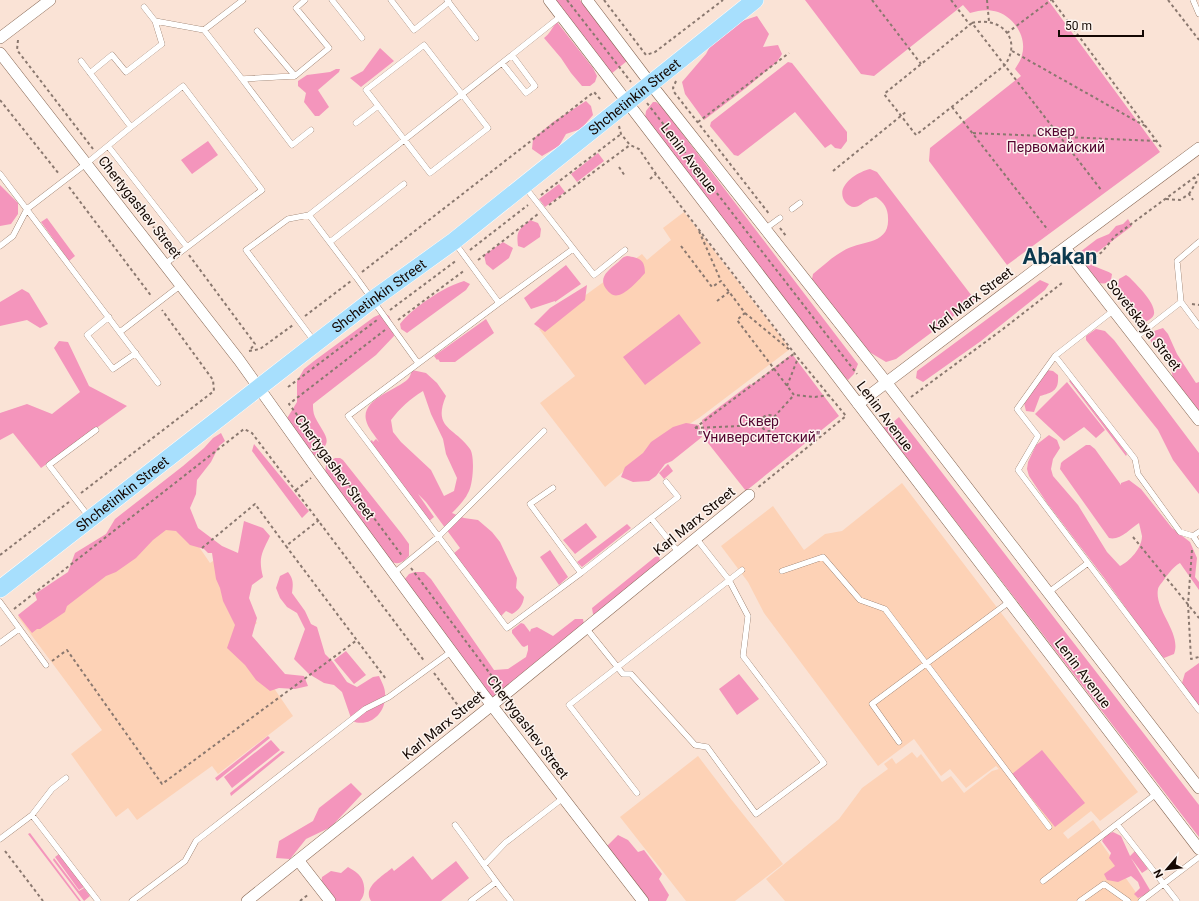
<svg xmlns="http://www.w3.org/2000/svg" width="1199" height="901" font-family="Roboto,sans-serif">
	<rect width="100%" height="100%" fill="#fae3d6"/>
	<!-- built -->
	<path fill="#fdd2b6" d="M684,212L790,349L699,418L654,446L605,487L540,403L575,376L539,329L642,254L647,260L671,240L663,228Z
		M902,483L1138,792L1100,821L1091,811L1063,833L1068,839L1093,820L1104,835L1099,840L1142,901H785L766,879L839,819L862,788L888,769L884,764L892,758L896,764L912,752L917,758L921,754L942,782L951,776L964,793L992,771L999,769L996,766L966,788L950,769L941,776L914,739L878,766L764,613L748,582L721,546L773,506L804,550L825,534L842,531Z
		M168,501L210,563L228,551L237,595L257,623L245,632L241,640L293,716L218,774L212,766L137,820L128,808L116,817L71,754L102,730L18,617Z
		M698,756L730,798L783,864L735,901H686L620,817Z"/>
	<!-- green -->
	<path fill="#f495bc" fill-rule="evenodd" d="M553,0H580L627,61L611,74Z
		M805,0H1048L1160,152L1007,265L929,161L930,148L1021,76L1015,69C1018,64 1021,60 1022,55C1027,38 1015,18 998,12C989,9 979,10 970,13L963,5L874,76L861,74Z
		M757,16L769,34L763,47L778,45L782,54L777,62L746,88L704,120L685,94L682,82L706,54L713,41L736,23Z
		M557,22L593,68L597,76L595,82L590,86H582L571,73L561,58L544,38C550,34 552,27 557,22Z
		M380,48L394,61L361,87L350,78L363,71Z
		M788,62L792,63L847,132V141L841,149L835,148L831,144L825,148L795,112L738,156L734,155L710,126L711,122Z
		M336,69H340L339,72L318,90L329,107L319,116H315L304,102L306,93L298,86V81L307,75L330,72Z
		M586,101L591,106L593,115L581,129L566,134L559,146L542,156L532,149L533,139L553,122Z
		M653,102H656L662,107L858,364L854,374L848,380L840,373L645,118L646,111Z
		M208,141L218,155L192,174L181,160Z
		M598,153L604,161L577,182L571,174Z
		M870,169L877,172L975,300L896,359L886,362L871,353L863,346L812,279L813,274C823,266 832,257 843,251C859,240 890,246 888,218C888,209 884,202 876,197C874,198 870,198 868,200C863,202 860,207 854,207C851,207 848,205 846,203C833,187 857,172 870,169Z
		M559,184L565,192L545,207L539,199Z
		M0,185L18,203V214L11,224L0,226Z
		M47,218L75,256L69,261L41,222Z
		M1128,219L1132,226L1091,257L1090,263C1094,268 1105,269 1112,274L1111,280C1096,293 1083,265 1076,255L1097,239L1109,234L1116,226L1123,224Z
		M530,220L538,223L541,229L540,237L524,248L518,246C516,230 519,230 530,220Z
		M503,242L513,248L509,258L493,270L486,264L484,255Z
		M627,256C639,258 645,259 645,273C640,279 627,293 619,295C615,296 612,295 610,293C596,280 606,272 617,263C621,260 622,257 627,256Z
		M566,265L581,284L555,302V301L531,309L524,298Z
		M1126,275L1129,277C1136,284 1156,303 1154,314C1153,318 1149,320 1145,322L1136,317L1119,292L1118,285L1119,279Z
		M1040,280L1049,284L1045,290L981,341L923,382L916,378L917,371Z
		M464,281L470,284L466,290L407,333L401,329L400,324C412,308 445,286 464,281Z
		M587,285L585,300L545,332L534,324L550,308Z
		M22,289L29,293L48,324L40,328L27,320L0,326V302Z
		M383,313L389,316L393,325L394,336L376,355L313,404C313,408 313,413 315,417C325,437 337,442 311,458L286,420L297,402V381L304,369L314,361L374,317Z
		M679,314L701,343L645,385L623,357Z
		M486,319L494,333L455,362H440L438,359L437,360L434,356Z
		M1163,328L1168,334L1177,354L1196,383L1199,382V417L1174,385L1170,362L1154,347L1148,336L1154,331Z
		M1096,329L1105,331L1114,340L1199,453V494L1173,460L1158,430L1086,340V336Z
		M59,341L68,342L89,386L127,406L41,468L13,433L0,440V413L27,404L52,414L80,392L54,348Z
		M792,354L839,416L746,491L704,438L702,420L750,384L751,385Z
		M412,370L426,373L437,383L446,396C432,429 455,427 470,449C475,456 473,483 469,491C465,500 458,507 452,513L464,518L478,520L492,532L500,542L517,578L516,588L524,597C523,605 519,610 512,614L506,611L501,616L453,554L460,548L426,502L418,494L434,517L428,522L367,444L372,440L373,442L376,439L379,442C375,435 368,429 366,420C361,399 397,390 408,379C410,377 411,373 412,370ZM423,391L431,414L443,439L446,454L457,478L454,491L444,496L431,470L401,442L393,432L391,420C400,408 410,399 423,391Z
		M1047,370L1053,371L1058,375C1059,391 1053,392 1040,396L1034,412L1026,411L1024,403Z
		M1071,379L1127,454L1126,456L1069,381Z
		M1067,382L1105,430L1096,438L1084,427L1064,441L1035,414Z
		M899,417L1199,805V837L883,427L891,424Z
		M686,423L699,425L702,437L672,461L665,464L656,476L649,481L633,482L621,477L625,467L643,453L651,442L673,427Z
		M221,433L225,441L219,446L211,462L197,480L196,494L190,508L198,528L222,546L238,553L244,521L263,528L270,536C262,553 258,557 263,577L252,585L249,598L257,618L252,636L285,674L304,676L308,686L295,689L279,688L270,691L256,680L245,665L227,648L235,625L223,601L220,588L216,579L212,553H208L204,549L190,545L176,531L166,530L153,540L136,558L116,572L106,576L67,606L65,612L40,629H37L32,633L18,615L37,600L35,594L68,572L75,553L106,534L115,519L183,466L204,448L213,438Z
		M1049,435L1057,440L1060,448L1053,459L1051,469L1053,476L1078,505L1107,552L1120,566C1130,561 1142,548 1142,536C1141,532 1140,527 1139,523C1131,528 1120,541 1109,538L1060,469L1061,463L1063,461L1086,445H1090L1095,449L1121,485V483L1129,480L1141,489L1172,528L1190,542L1197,558L1195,577L1199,582V590L1180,563C1173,567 1170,572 1165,578C1163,582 1159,585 1158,589C1154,610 1182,633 1174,654L1164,658L1157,651L1105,579L1047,503L1029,476L1027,469L1028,462L1036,445Z
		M254,444L309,511L302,518L252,451Z
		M335,458H340L343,460L401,533L409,544V556C403,562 399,565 391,562L325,474L326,465Z
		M668,464L673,471L664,479L659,473Z
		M586,523L597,537L575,554L563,540Z
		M627,524L631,528L582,567L577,562Z
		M550,550L568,577L559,585L540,557Z
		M659,556L660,561L598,614H593L592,608L655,557Z
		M288,572C294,580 293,584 292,593L305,611L311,624L317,627L325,654L333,662L347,682L357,687L373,677L379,676C382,683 386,689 385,697C385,714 369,728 352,721L342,692L334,685L324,683L309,674L294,659L305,629L297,613L287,607L280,598L276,588L280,576Z
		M415,572H424L431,579L494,670L508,669L526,657L528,650V645L524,647L522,646L512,633V630L521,623L524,624L530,632L531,629L537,627L553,636L575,619H583L584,625L497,694L492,697L487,696L404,580L409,574Z
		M346,651L366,675L354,684L334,660Z
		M1199,663V706L1182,683L1185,673Z
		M739,674L759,699L737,715L719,689Z
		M268,736L270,738L217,781L215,778Z
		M271,740L280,750L232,788L224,777Z
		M1042,750L1085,803L1055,827L1012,774Z
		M282,751L285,752L231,796L230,793Z
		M351,783L362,794L331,827L306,839L290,859L276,858L279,841L313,821L319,808Z
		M1113,832L1121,836L1130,856L1135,851L1148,869L1142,873L1131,858L1150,890L1145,895L1138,898L1134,894L1140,888L1138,882L1131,876L1118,882L1107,880L1104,874L1115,866L1109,858L1111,853L1102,841L1106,835Z
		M30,833L81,901H79L28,834Z
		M618,835L628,840L638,852L644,850L662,874L659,879L669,895L666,901H641L606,847Z
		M59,854L84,887L79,890L55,857Z
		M413,856L432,880L456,861L469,878L441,901H371C362,887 383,876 392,868L394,871Z
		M54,858L79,891L84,888L90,896L84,901L53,860Z
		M348,867C351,869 355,871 357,873C365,879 367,894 360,901H333L321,883L322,877L331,871L341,873Z"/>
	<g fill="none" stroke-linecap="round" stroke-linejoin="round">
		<defs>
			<path id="lane" d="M332,0L362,38
				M391,0L414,30L449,2
				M447,0L476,38
				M1193,0L1199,14
				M155,21L204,30L242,79L295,76L329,48L296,8L305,0
				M204,30L243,0
				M257,31L295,76
				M424,45L488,128L430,173L366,90Z
				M512,55L561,16
				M90,73L112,55L126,72L162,44L155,21L144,7
				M242,79L292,145L311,130
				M356,123L378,106
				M131,127L183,86L262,190L165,264
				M108,146L187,247
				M0,174L158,383
				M525,187L594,275L625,250
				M792,209L800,203
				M309,215L288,219L246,250L314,341
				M765,229L780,218
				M330,242L404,184
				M455,243L499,303
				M0,246L13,236L27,209L87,163L131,127L81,61
				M573,249L499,303L348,416L507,628L581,573L678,497L666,482
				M1181,302L1199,326
				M1114,310L1055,356L1135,459L1138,474L1180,532L1193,536
				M109,317L87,335L113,369L136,353
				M120,332L181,285
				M1135,338L1181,302L1177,261L1199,242
				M1055,356L1017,409L1038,436L1018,470L1199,710
				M418,363L356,277L309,215L512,55L535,86L526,93L502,63
				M553,488L530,504L581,573
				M89,517L49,465L96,430
				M651,518L679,553
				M1199,532L1193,536L1199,545
				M782,571L823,557L860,600L885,609L1049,827
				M394,573L439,536L544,431
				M1049,592L1088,563
				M0,602L46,665
				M586,628L623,674H631L695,745L707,747L756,814L824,763L743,656L748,616L729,580L696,538
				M0,643L19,629
				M899,742L872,704L1009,602
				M637,793L569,705L742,570
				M32,815L98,901
				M1117,824L1177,901
				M455,825C474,850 491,876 511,901
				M0,839L32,815L52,789L66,778
				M484,865L505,843L563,798
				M1043,881L1156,794
				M132,901L185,861L196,841L365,709L389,697L452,651
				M471,901L496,882
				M1080,901L1104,884L1128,901
				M1141,901L1199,857"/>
			<path id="street" d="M549,0L1199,849
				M587,0L650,83L886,382L1199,788
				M0,38L50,0
				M0,53L239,360L319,472L483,694L643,901
				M1065,248L1199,420
				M858,404L1039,267L1199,148
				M298,860L330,901
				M247,901L492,705L749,495"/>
			<g id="primary">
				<path id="s1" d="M0,589L316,343L372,300L454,241L755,0"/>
			</g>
		</defs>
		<!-- lane casing -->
		<use href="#lane" stroke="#83634f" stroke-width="6"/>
		<!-- street casing -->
		<use href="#street" stroke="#83634f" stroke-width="12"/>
		<!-- primary casing -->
		<use href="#primary" stroke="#fff" stroke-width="18"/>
		<!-- path -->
		<path stroke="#8a786f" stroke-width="2" stroke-dasharray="3 3" stroke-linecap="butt" d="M567,0L631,82
			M604,0L646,55L655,52L723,0
			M872,0L921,64
			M951,0L970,25
			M987,0L989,22
			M1052,0L1161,147
			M1168,0L1199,40
			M972,23C1000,16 1023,38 1005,65L916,135L884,94L972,23L1102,191
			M1007,33L1051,0
			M18,40L17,50L93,149
			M1012,51L1145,126
			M676,81L673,88L674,92L770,215
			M0,100L59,174
			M647,103L857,374
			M952,107L1048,230
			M698,122L789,53
			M619,126L621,134L630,145L639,149L656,174L798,358L846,416L756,489
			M973,133L1156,141
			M102,160L171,250
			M619,167L625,176
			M833,171L907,111
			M650,179L656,174
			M69,187L152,297
			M1189,194L1197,181L1194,177
			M541,195L621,134
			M1166,199L1180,200L1189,194L1193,200
			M549,205L630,145
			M780,228L786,236
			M699,231L721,281
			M681,246L712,287L721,281L745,313L737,320L794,395L815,397L829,395
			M470,250L528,205
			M189,255L255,344L249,351
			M478,260L538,214
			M1090,261L1102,252L1115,236L1199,174
			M362,272L594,92L601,100
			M717,301L729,292
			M1192,304L1199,305
			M390,310L457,260
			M745,313L791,351
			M305,316L351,281
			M398,320L465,270
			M385,330L289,404L403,557
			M249,351L260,349L293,325
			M787,386L798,358
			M288,387L377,320
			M911,397L1003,329L1062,283
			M761 423a8 8 0 1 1 16 0a8 8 0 1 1-16 0Z
			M774,417L794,395
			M695,428L795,353
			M695,428L762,425
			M296,490L311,478
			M81,493L214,391L213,380L162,310
			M319,520L286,546L386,679
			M1133,537L1199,618
			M202,548L255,504L286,546
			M1192,550L1188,604L1191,659L1199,657
			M0,555L69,502
			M411,568L497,683
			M14,609L244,429L252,433L425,662
			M52,661L67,650L162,784L357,640
			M434,673L462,711
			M5,851L43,901
			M300,901L309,894"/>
		<!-- lane -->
		<use href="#lane" stroke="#fff" stroke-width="5.5"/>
		<!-- street -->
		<use href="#street" stroke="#fff" stroke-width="11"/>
		<!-- primary -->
		<use href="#primary" stroke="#a7dffd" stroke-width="17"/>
	</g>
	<g text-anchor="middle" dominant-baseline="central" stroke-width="3" stroke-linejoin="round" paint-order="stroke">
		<!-- street labels -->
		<g font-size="14" fill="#140803" stroke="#fcf4ef">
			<text stroke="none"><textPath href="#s1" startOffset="803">Shchetinkin Street</textPath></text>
			<text transform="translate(689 158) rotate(53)">Lenin Avenue</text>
			<text transform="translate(140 207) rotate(52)">Chertygashev Street</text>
			<text stroke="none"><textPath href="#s1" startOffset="479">Shchetinkin Street</textPath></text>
			<text transform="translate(971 300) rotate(-37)">Karl Marx Street</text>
			<text transform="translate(1144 325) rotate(52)">Sovetskaya Street</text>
			<text transform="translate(885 416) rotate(53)">Lenin Avenue</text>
			<text transform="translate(335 467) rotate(54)">Chertygashev Street</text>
			<text stroke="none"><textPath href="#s1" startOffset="155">Shchetinkin Street</textPath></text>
			<text transform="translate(694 521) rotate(-39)">Karl Marx Street</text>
			<text transform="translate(1083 673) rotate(53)">Lenin Avenue</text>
			<text transform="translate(443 725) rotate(-39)">Karl Marx Street</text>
			<text transform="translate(528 727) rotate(53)">Chertygashev Street</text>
		</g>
		<!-- park labels -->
		<g font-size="14" fill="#530430" stroke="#fcf4ef">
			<text x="1056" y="131">сквер<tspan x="1056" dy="16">Первомайский</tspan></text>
			<text x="759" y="421">Сквер<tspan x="759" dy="16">"Университетский"</tspan></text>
		</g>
		<!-- town labels -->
		<g font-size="22" font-weight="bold" fill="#0c394e" stroke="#fcf4ef">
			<text x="1060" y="256">Abakan</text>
		</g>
	</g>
	<!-- north arrow -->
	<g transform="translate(1167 869) rotate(242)" stroke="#fcf4ef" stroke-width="3" paint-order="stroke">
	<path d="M0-3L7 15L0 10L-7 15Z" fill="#140803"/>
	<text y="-6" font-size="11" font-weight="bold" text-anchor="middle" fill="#140803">N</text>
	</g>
	<!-- scale -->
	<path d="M1059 30v6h84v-6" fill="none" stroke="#140803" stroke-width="2"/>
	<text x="1065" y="30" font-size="12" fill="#140803" stroke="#fcf4ef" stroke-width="3" paint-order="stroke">50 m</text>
</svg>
